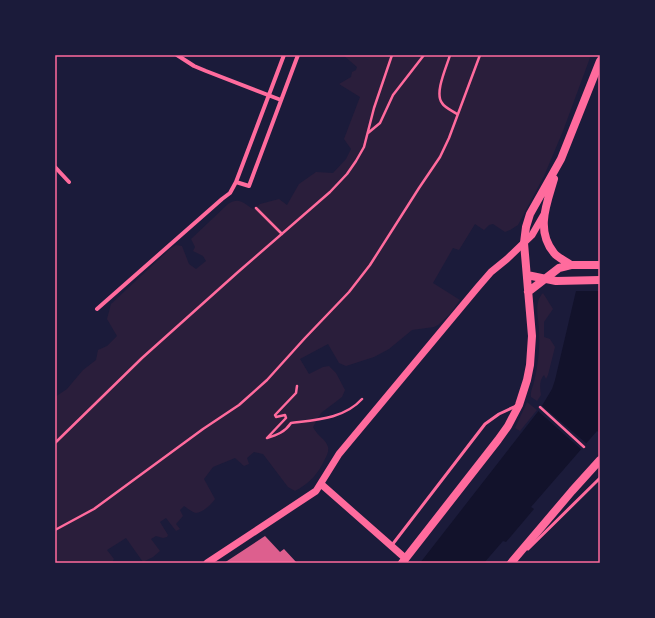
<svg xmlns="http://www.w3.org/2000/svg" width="655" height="618" font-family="'Archivo Narrow',sans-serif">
	<rect width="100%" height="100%" fill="#1b1b3a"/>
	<!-- green -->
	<path fill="#2a1e3b" d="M343,55H591L563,131L544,176L518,225L510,230L505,232L493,224L489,225L484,230L475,224L459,250L453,248L433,283L460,300L450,314L438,325L434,327L412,330L389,349L374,357L346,366L339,363L328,344L300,359L309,374L323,367L329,366L336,373L345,390L342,397L321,413L313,427C317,436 326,439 328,447C329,451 327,455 325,459C318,474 310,483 295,491L288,487L263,454L254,452L247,458L249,464L244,466L235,458L213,467L204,479L215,499C212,504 202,513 196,513C192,512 187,508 184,506L180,510L183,516L176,524L180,529L176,531L166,518L160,522L168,535L167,537L163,538L156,536L151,539L160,551L153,557L143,562L126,538L107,550L114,559L112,563H55V397L67,389L83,370L96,360L98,350L107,346L117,336L107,319L111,304L171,248L176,245L182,246L189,264L196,269L206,261L203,256L193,251L195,247L191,239L228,204C239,197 243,203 253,209L260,204L279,199L287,205L299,184L316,172L333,173L346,159L351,149L344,139L360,97L339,84L351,77L352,72L356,70L357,67Z
		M543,293L553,309L544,322V337L550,339L555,347L548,375L546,379L544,375C539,380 540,388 541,395L537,401L531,397C530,391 533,387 534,382C538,366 540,348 539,332C539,319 533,303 543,293Z
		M527,402L537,410L520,431L515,428Z"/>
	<!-- water -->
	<path fill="#12122b" d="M576,291H600V433L597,431L531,507L534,509L506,542L503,541L484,563H420L540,409L552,389L555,380Z"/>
	<!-- pier -->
	<path fill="#1b1b3a" d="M541,405L587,444L582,450L537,410Z"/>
	<!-- building -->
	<path fill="#dd5f8e" d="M265,536L280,552L284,549L297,563H224Z"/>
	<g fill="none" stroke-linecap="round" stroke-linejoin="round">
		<!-- path -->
		<path stroke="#ff6b9d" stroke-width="2.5" d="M450,55C447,66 434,93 442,103C445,108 453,111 457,114
			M368,133L380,123L393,95L424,55
			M256,208L282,234
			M297,386L296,393L275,415L276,417L285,415L286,418L267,438C277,435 285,432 291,423C315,420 344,419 362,399
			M540,407L584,447
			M55,443L142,358L238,272L330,192L347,174L356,161L364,147L374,108L392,55
			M55,530L94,509L203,429L239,405L267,380L305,338L349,292L370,265L419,188L440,157L449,138L480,55"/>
		<!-- service -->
		<path stroke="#ff6b9d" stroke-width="3" d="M392,545L485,424L499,414L516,406
			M528,549L600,478"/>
		<!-- minor -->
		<path stroke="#ff6b9d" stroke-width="4" d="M177,55L194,66L206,71L281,100
			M284,55L236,182L249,186L298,55
			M55,167L69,182
			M97,309L222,199L230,193L236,182"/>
		<!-- tertiary -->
		<path stroke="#ff6b9d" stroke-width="7" d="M321,484L405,558
			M207,563L316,491L339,454L478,287L491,272L507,259L532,235L543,216"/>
		<!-- secondary -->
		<path stroke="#ff6b9d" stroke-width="8" d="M554,179C547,203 535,230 554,253C558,258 566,261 571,265
			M527,275L556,281L600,280
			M528,292L559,268L571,265H600
			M402,563L498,440L508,426L519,405L527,380L530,365L532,336L524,243L526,227L530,214L561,159L600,61
			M511,563L572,491L600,460"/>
	</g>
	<!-- border -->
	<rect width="655" height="618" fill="none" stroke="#1b1b3a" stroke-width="112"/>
	<rect x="56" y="56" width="543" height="506" fill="none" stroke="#ff6b9d" stroke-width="1.5"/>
</svg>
